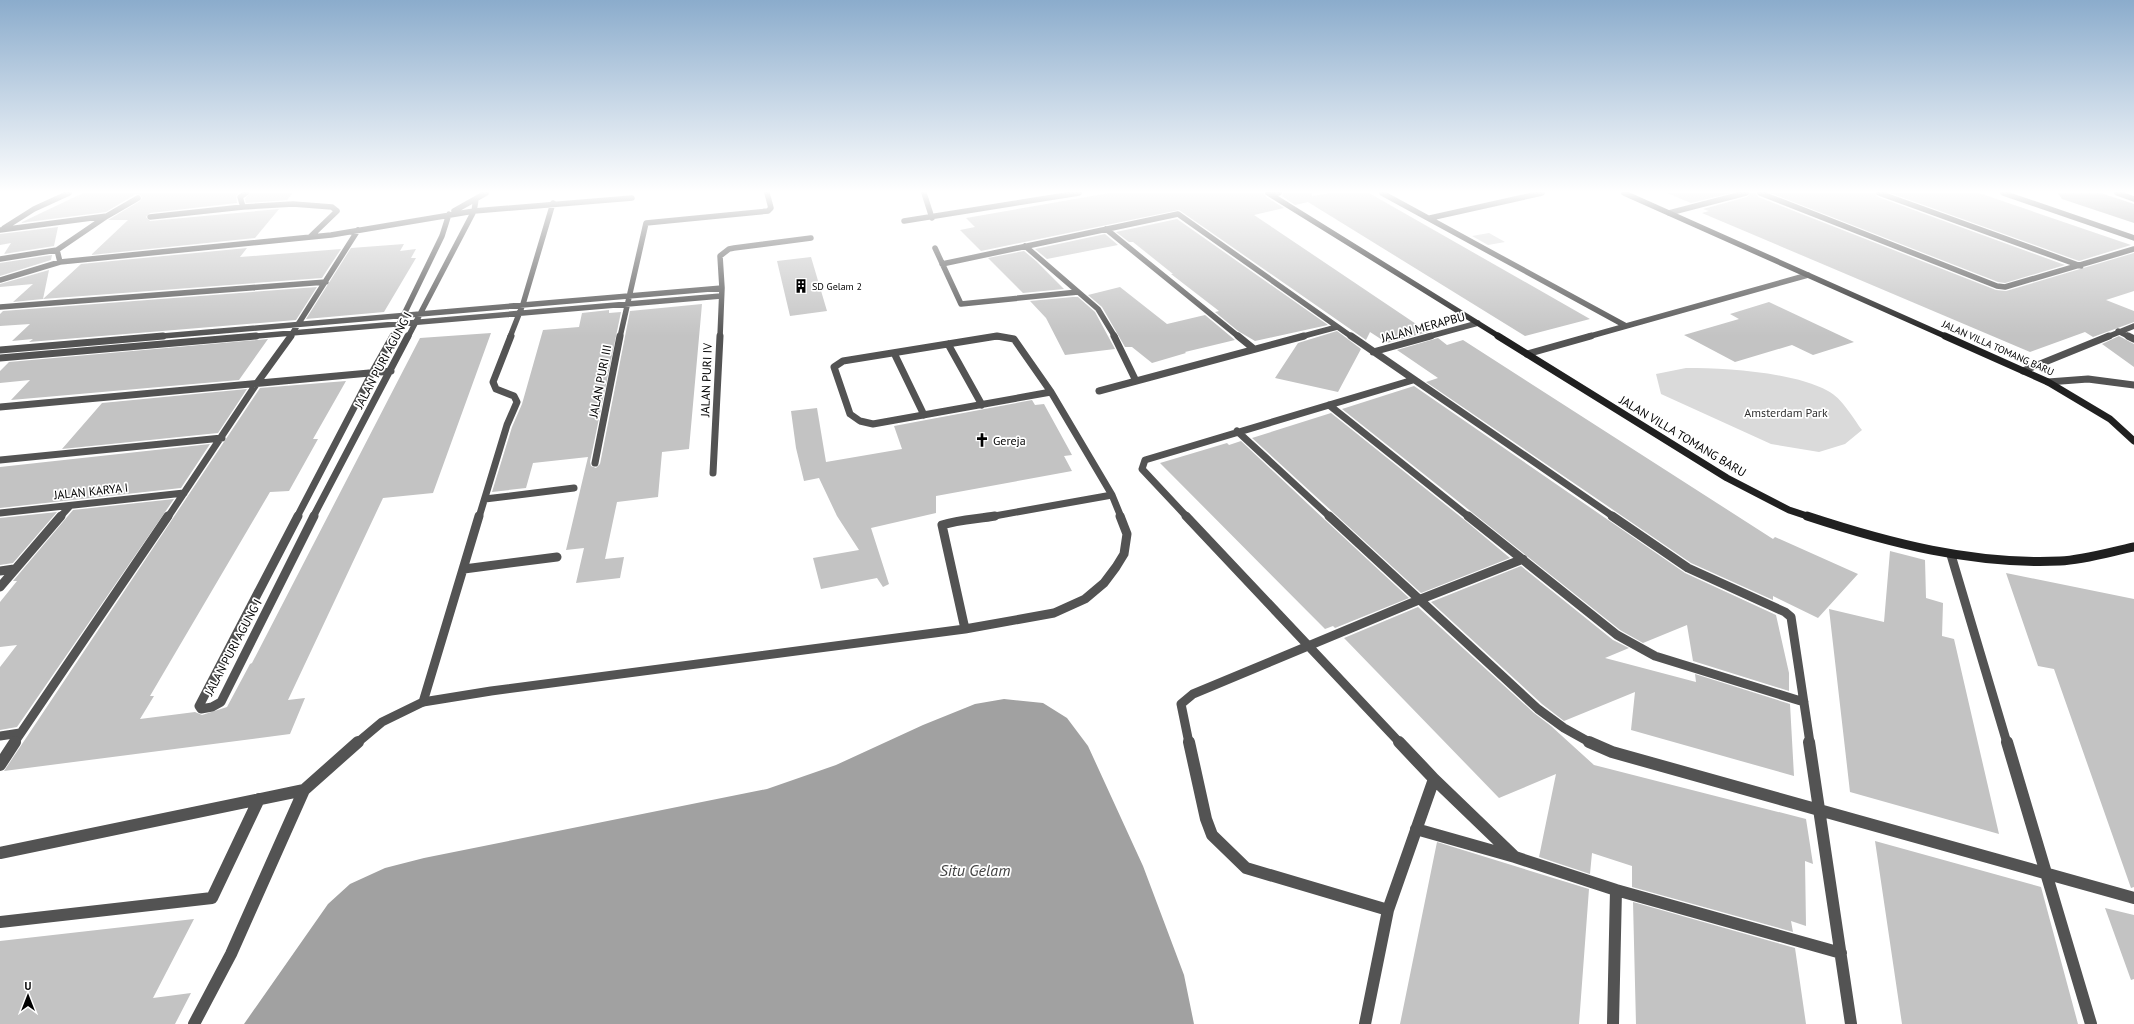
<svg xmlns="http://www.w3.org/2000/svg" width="2134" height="1024" font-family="'PT Sans',sans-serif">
	<rect width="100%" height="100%" fill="#fff"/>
	<!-- green -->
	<path fill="#dadada" d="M1489,233L1505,242L1488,245L1472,236Z
		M1686,368C1726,368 1793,372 1828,391C1842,398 1853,418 1862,430L1845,444L1819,452L1771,444L1661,394L1656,374Z"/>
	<!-- water -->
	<path fill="#a1a1a1" d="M1004,699L1043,703L1067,718L1088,746L1143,866L1184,975L1194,1024H244L328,904L350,884L385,868L424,858L767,789L836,765L923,725L975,704Z"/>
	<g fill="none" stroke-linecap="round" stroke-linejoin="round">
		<!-- river -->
		<path fill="#a1a1a1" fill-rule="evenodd" d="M2058,193H2101L2134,204V223L2062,199Z"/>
	</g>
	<!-- building -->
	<path fill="#c3c3c3" d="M83,193H239L236,196L237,203L150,213L146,217L150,221L279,209L255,238L91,255L128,220H108L140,201L142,198L140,195L136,194L106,212L20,223Z
		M250,193H293L287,200L246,203L245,199Z
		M1109,193H1264L1266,197L1284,208L1254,215L1428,332L1387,343L1370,332L1366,340L1179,210L981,251L960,230L975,227L966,218Z
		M1283,193H1312V196L1330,193H1369L1590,319L1525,336L1308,202L1295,205L1282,196Z
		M1667,193H1731L1691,203Z
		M1750,193H1756L1758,197L1996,290L2006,291L2134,253V291L2106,300L2134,311V322L2093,337L2085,332L2030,352L1702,213L1709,211L1703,209L1747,197Z
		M1770,193H1875L1878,197L2065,265L2005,283L1998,282Z
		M1890,193H1979L2131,245L2079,261Z
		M1177,219L1328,325L1255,341L1238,331L1215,312L1219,311L1171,274H1173L1133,242H1129L1116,232Z
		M58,227L54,246L4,254L11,243L0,245V234Z
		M1105,234L1118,245L1047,259L1035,249Z
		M404,244L400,251L416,249L411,258H416L384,312L306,319L351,248Z
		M247,248L240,257L341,249L322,278L43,299L81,264Z
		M1024,251L1036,261L1064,289L1023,293L988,258Z
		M52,255L51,260L0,276V263Z
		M811,257L827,311L790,316L777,261Z
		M49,270L43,299L13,302L33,284L0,287V284Z
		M317,287L296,320L29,342L33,339L12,341L30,324L0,326V314L3,311Z
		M1120,287L1167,324L1205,315L1235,340L1185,352L1186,353L1152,363L1132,347H1125L1102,307L1088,295Z
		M1073,297H1078L1095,312L1115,349L1065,355L1046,318L1030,301Z
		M1769,302L1854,342L1813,355L1792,345L1735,362L1684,335L1739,319L1730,314Z
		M702,304L689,449L662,452L658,497L617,502L605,559L624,557L620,578L576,583L584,548L566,550L588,457L533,463L526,488L492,492L512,427L522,404L543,330L579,327L582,313L609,310V313L621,312L590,462L591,466L596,468L600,464L630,311Z
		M1337,331L1361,349L1338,392L1275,378L1298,343Z
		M491,333L433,493L383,498L288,700L305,698L290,734L4,771L260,388L346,381L313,439H318L289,491L270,492L150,696H154L140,719L195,712L202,715L227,707L250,664L252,663L420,338Z
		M2119,336L2134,344V367L2102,344Z
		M1438,338L1447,345L1463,340L1773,539L1775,537L1858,574L1818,618L1773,596V600L1691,563L1426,382L1438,378L1397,350Z
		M268,339L239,380L11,400L30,380L0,383V371L9,362Z
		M1414,386L1685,573L1776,615L1789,673V691L1693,661L1687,625L1643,643L1620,630L1342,409Z
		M247,389L218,433L62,449L102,403Z
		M1032,400L1035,405L1044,404L1072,455L1064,456L1072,471L936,496V513L871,528L889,584L883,587L877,578L821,589L813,558L859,550L837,516L819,478L804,481L796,448L791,411L817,408L826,462L902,449L894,426Z
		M1331,413L1462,518L1510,558L1421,593L1252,438Z
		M1241,441L1325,520L1409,598L1335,628L1333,626L1325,629L1160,463L1227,443L1229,445Z
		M210,444L181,488L0,508V467Z
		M174,499L17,727L0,730V667L17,645L0,647V602L17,581H13L73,510Z
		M57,512L13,563L0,565V518Z
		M1890,551L1925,560L1926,598L1943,603L1942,636L1954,639L1999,834L1850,792L1829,609L1884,622Z
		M1521,566L1613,640L1629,648L1605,658L1696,682L1695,674L1790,704L1794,776L1631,730L1635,692L1564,721L1542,704L1431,602Z
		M2006,573L2134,599V887L2131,888L2054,669L2038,666Z
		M1418,607L1534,713L1551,726L1594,765L1806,819L1813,864L1805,861L1806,926L1791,921L1793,932L1632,887V866L1592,853L1590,874L1539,857L1556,774L1499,798L1344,638Z
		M1875,841L2041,887L2078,1024H1902Z
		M1437,842L1589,889L1579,1024H1400Z
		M1633,902L1795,948L1806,1024H1636Z
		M2105,908L2134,915V979L2131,980Z
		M194,919L153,998L191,993L175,1024H0V941Z"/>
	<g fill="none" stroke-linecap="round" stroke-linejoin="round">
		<!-- lane-far2 -->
		<path stroke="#535353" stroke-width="5.5" d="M1382,193L1626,326
			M1271,194L1279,193
			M1430,218L1542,193
			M991,337H1003
			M1587,337L1808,275"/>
		<!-- lane-far1 -->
		<path stroke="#535353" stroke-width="7" d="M997,336L843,361L834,367L850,414L860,421L873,424L1051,392
			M997,336L1014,339L1051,392
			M948,344L982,405
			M894,353L924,415
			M1527,354L1591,336
			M1051,392L1112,495L1121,517
			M989,517L1112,495"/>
		<!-- lane -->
		<path stroke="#535353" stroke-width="9" d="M965,629L942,525C958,520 977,519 995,516
			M423,702L491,691L965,629L1054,613L1085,599L1104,583L1116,567L1124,554L1127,534L1120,516"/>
		<!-- street-far3 -->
		<path stroke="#535353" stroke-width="5.5" d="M924,193L932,218
			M1760,193L1997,286L2005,287L2134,249
			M1879,193L2081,266
			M2003,193L2134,238
			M2117,193L2134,199
			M243,207L293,204L332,207L337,211L310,237
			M454,211L486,193
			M1669,213L1746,193
			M150,217L243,207L240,197L246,193
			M904,221L1079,193
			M4,228L34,209L69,193
			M1106,229L1239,337
			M0,230L107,216
			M1025,246L1098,309L1115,337
			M935,248L961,304L1078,292
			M57,250L107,216L138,198
			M0,259L57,250L60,262L331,235L474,211L632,198
			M942,264L1178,214L1352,337
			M0,280L60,262
			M0,307L326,282
			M2118,331L2130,337
			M151,337L722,288
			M244,337L721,296
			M290,337L358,230
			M393,337L442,236L449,214
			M408,337L474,211L476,199
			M510,337L523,304L553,203
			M620,337L646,223L768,211L771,208L767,193
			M720,337L722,288L720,256L729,249L734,248L811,238
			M1300,337L1337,327
			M1427,337L1478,323
			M2107,337L2134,326"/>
		<!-- street-far2 -->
		<path stroke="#535353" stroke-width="7" d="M1114,336L1136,381
			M1238,336L1254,349
			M1351,336L1614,517
			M2128,336L2134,339
			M0,350L163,336
			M1373,352L1431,336
			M0,358L256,336
			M2023,371L2109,336
			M2048,382L2088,379L2134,385
			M1099,391L1304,336
			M1329,405L1469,517
			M0,407L391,371
			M1237,431L1330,517
			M0,460L222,438
			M595,463L620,336
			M713,473L720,336
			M485,499L574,488
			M0,513L184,493
			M60,517L70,506
			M168,517L257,383L291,336
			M297,517L372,373L393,336
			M313,517L408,336
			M479,517L507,425L517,402L514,396L496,389L493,382L511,336
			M1187,517L1142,469L1145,460L1413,380"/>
		<!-- street-far1 -->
		<path stroke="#535353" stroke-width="9" d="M298,516L199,706L201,709L212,707L221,702L314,516
			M1186,516L1400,743
			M1329,516L1538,709L1564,728L1591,743
			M1468,516L1617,635L1655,656L1804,702
			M1612,516L1688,568L1785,612L1791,617L1810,743
			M1951,555L2007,743
			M464,569L557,557
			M0,571L14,569
			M0,587L61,516
			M0,736L20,733
			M14,743L168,516
			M357,743L382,722L423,702L479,516
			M1189,743L1181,704L1193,694L1421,599L1523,559"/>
		<!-- street -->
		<path stroke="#535353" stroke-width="12" d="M1189,742L1206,819L1212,835L1246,868L1388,910
			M1399,742L1434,779L1515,857
			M1589,742L1612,752L2134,898
			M1809,742L1851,1024
			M2007,742L2091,1024
			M0,765L15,742
			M1416,829L1515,857L1616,890L1841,953
			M0,853L304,790
			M0,922L212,898L259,799
			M194,1024L231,954L304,790L358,742
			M1365,1024L1388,910L1434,779
			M1613,1024L1616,890"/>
		<!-- secondary-far2 -->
		<path stroke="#202020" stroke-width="5.5" d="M1268,193L1500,337
			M1624,193L1947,337"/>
		<!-- secondary-far1 -->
		<path stroke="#202020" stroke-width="7" d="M1498,336L1727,478L1789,510L1810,517
			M1945,336L2048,382L2110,419L2134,441"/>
		<!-- secondary -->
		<path stroke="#202020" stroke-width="9" d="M1807,516C1889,543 1973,565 2060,561C2084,560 2110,552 2134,547"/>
	</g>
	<!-- sky -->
	<linearGradient id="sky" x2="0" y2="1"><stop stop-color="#8baccc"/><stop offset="0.57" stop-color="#fff"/><stop offset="1" stop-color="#fff" stop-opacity="0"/></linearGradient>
	<rect width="2134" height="336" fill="url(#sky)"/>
	<!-- icons -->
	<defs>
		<symbol id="building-bare" viewBox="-9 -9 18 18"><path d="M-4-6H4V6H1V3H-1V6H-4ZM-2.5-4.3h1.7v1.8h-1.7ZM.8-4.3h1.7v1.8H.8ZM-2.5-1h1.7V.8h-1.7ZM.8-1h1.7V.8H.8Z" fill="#000" stroke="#fff" stroke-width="2.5" paint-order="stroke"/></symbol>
		<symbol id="church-bare" viewBox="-9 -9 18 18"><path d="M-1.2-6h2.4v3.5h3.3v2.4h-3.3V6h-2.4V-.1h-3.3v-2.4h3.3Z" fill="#000" stroke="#fff" stroke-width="2.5" paint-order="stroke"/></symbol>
	</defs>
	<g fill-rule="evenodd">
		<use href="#building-bare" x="791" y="276" width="20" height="20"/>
		<use href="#church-bare" x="972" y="430" width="20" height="20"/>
	</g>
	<g text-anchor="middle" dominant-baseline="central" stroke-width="3.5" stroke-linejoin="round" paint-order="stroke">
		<!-- far-poi labels -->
		<g font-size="10" fill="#000" stroke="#fff" text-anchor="start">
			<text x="812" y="286">SD Gelam 2</text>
		</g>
		<!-- far-street labels -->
		<g font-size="10" fill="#000" stroke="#fff">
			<text transform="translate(1998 348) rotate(24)">JALAN VILLA TOMANG BARU</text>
		</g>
		<!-- street labels -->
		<g font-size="12" fill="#000" stroke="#fff">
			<text transform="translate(1423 327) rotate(-15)">JALAN MERAPBU</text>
			<text transform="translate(383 360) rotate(-62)">JALAN PURI AGUNG I</text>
			<text transform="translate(706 380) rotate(-88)">JALAN PURI IV</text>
			<text transform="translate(600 381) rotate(-79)">JALAN PURI III</text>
			<text transform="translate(1683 436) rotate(31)">JALAN VILLA TOMANG BARU</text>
			<text transform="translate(91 491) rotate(-6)">JALAN KARYA I</text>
			<text transform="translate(233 647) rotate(-62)">JALAN PURI AGUNG I</text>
		</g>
		<!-- park labels -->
		<g font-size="12" fill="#313131" stroke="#fff">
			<text x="1786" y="412">Amsterdam Park</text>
		</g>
		<!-- poi labels -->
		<g font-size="12" fill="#000" stroke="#fff" text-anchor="start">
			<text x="993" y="440">Gereja</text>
		</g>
		<!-- near-water labels -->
		<g font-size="16" font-style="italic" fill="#424242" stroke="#fff">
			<text x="975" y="870">Situ Gelam</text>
		</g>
	</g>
	<!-- north arrow -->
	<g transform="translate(28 996)" stroke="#ffffff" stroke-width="3" paint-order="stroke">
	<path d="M0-3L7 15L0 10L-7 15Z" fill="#000000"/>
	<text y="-6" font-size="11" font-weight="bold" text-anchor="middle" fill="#000000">U</text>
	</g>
</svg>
